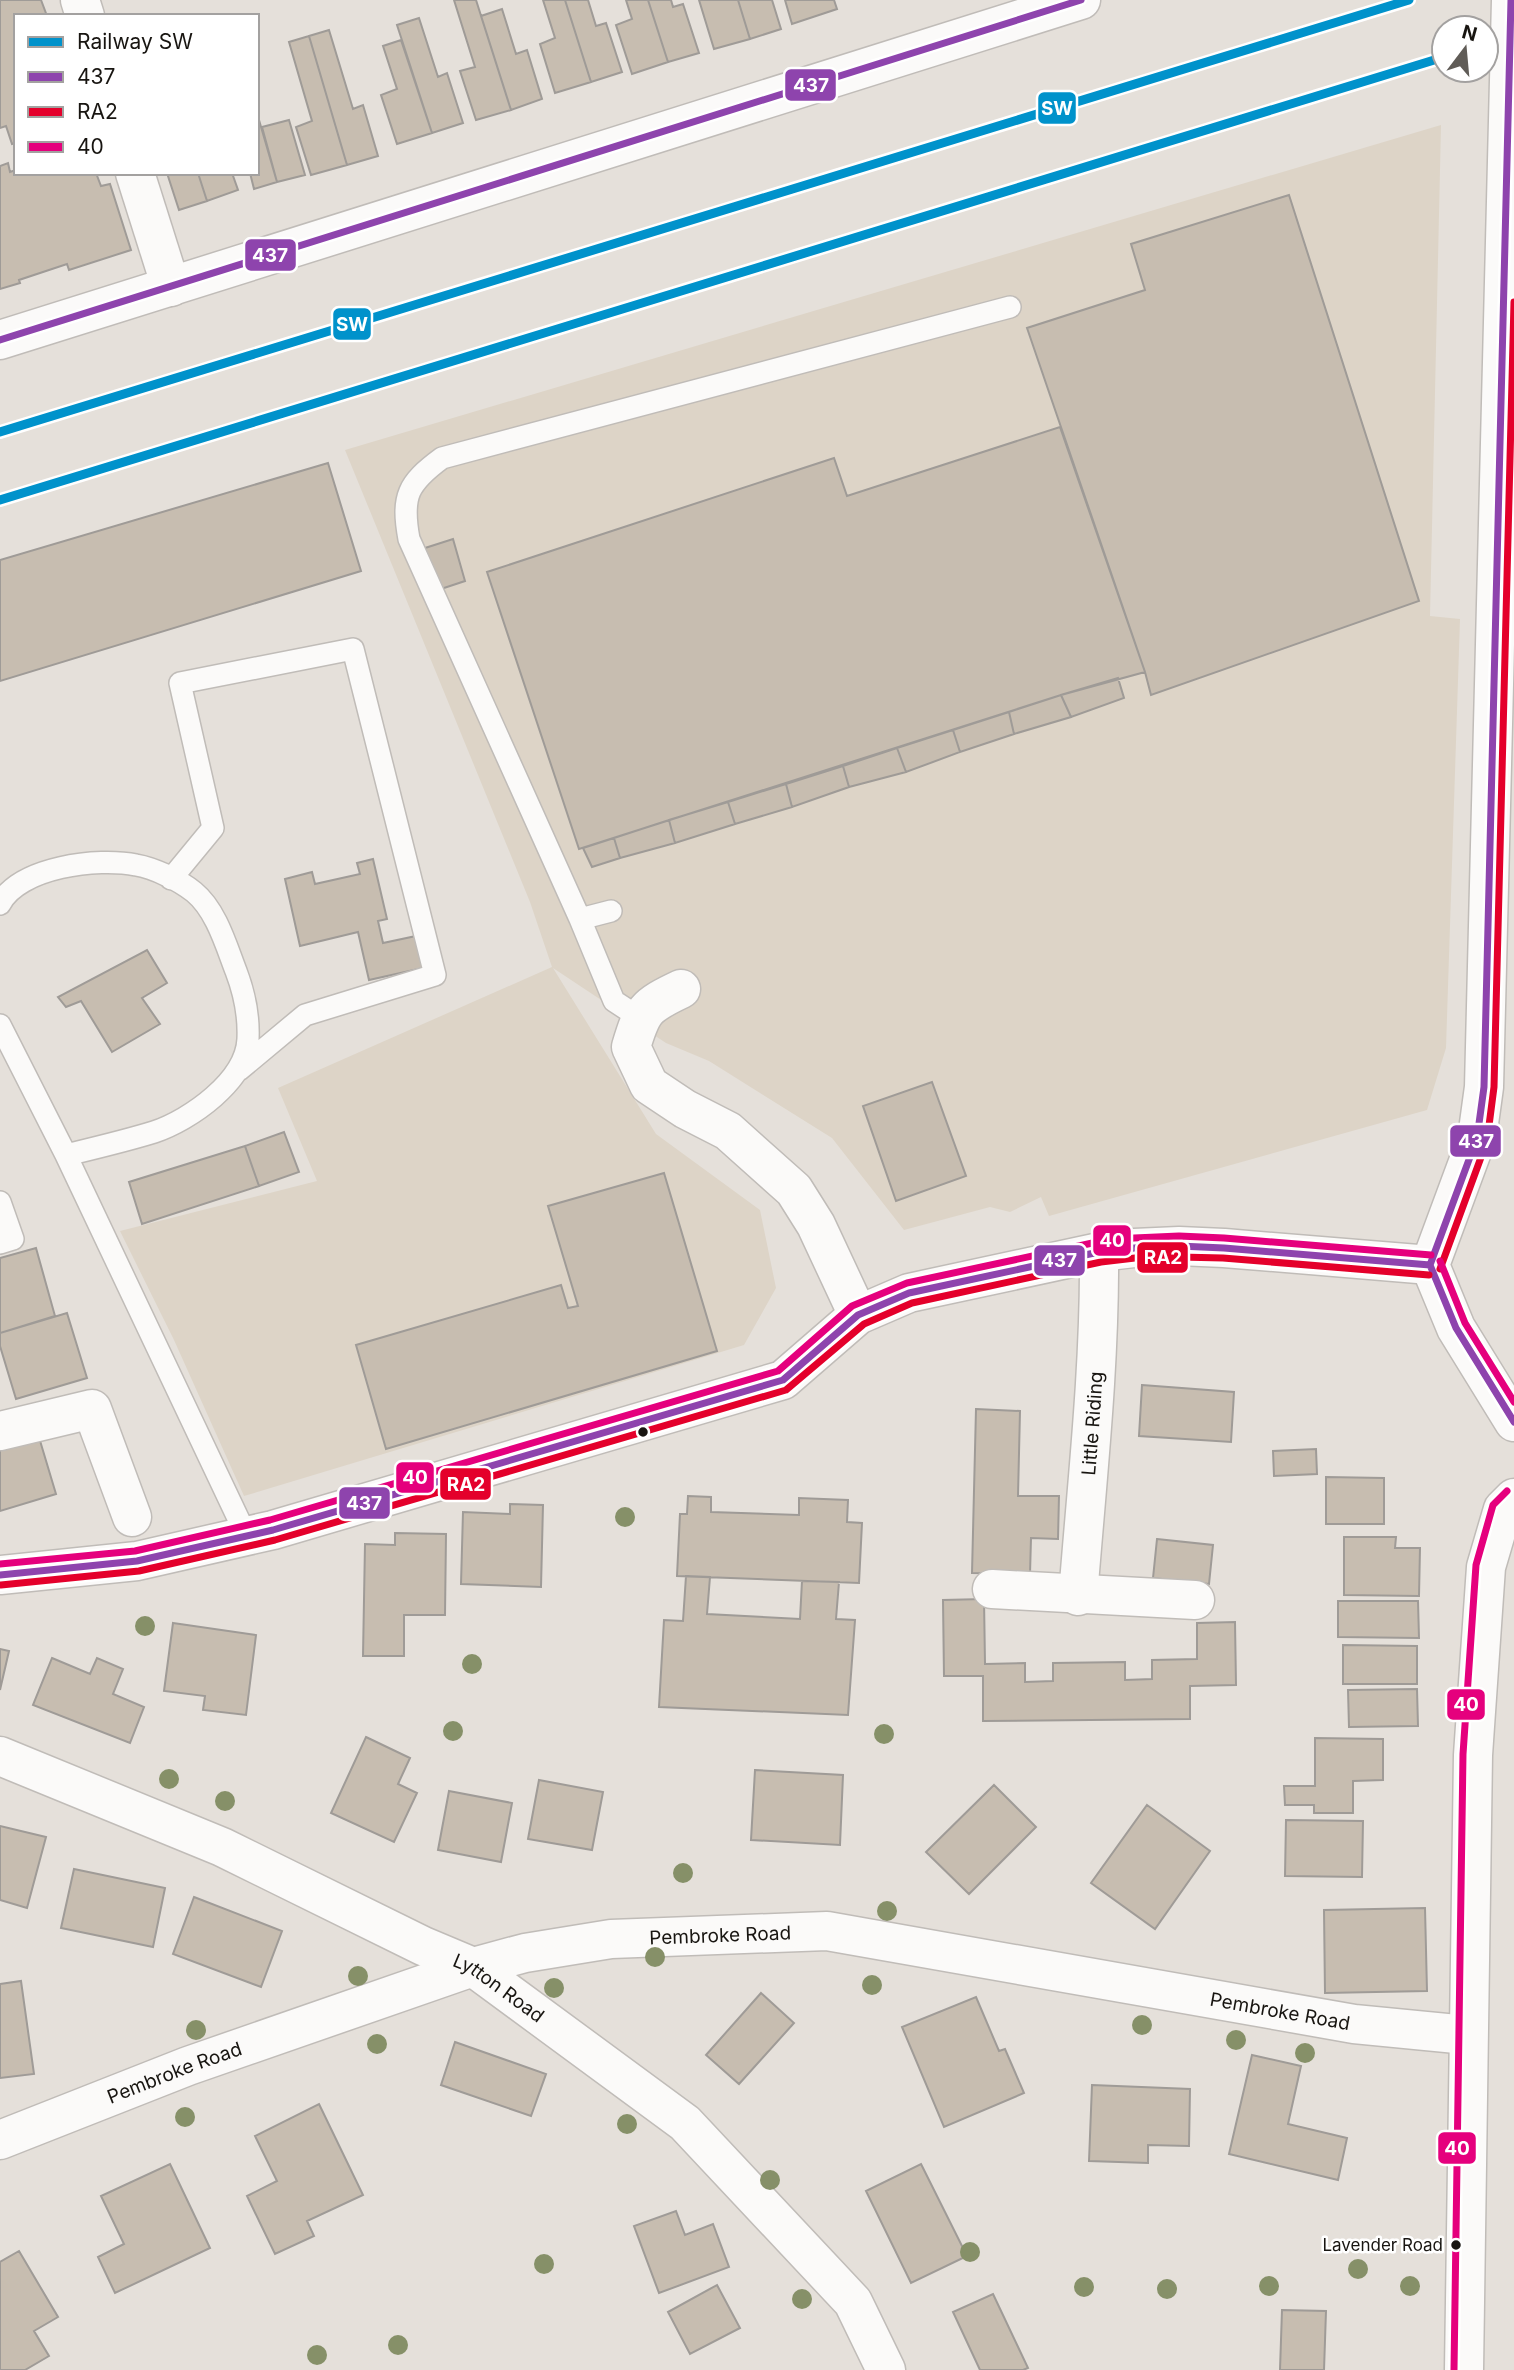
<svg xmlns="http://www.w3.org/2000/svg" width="1514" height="2370" font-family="Inter,sans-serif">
	<rect width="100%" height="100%" fill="#e5e0da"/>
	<!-- built -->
	<path fill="#ddd4c7" d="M1441,125L1430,616L1460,619L1446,1048L1427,1110L1049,1216L1041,1197L1010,1212L990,1207L904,1230L832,1138L709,1061L666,1043L553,968L656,1134L760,1210L776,1288L744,1345L244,1496L174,1340L120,1231L317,1181L278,1088L552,967L530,902L345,450Z"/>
	<!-- building -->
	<path fill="#c7bdb0" stroke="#9f9b97" stroke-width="2" d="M0,0H41L47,16H16V143L12,144L6,126L0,128Z
		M454,0H476L511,110L476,120L460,71L475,67Z
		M543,0H565L591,82L555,93L540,44L555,38Z
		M565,0H588L596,26L606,23L622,72L591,82Z
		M626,0H648L668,62L632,74L616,25L632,19Z
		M648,0H671L673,7L683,4L699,53L668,62Z
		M699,0H738L750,39L714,49Z
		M738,0H772L781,29L750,39Z
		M785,0H834L837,9L792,24Z
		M502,9L516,54L527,50L542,99L511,110L481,16Z
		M419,18L438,77L447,73L463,123L432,133L397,25Z
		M329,30L353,109L363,105L378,156L347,165L309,36Z
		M309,36L347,165L311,175L296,127L312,121L289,42Z
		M401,40L432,133L397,144L381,95L397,89L383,46Z
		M257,113L277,182L254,189L250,173H257Z
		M289,120L305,175L277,182L262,127Z
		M8,163L10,172L16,170V173H96L101,186L110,184L131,250L69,270L67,264L19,280L20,283L0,289V166Z
		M167,173H198L207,201L179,210Z
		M198,173H232L238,190L207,201Z
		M1289,195L1419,601L1151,695L1145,672L1027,328L1145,290L1131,244Z
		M1060,427L1145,672L1061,695L579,849L487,572L834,458L847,496Z
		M328,463L361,571L0,681V560Z
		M453,539L465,581L435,591L422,549Z
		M1118,678L1124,698L1071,717L1061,695Z
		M1061,695L1071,717L1014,734L1009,712Z
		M1009,712L1014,734L960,752L953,730Z
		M953,730L960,752L906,772L897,748Z
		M897,748L906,772L849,787L843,766Z
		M843,766L849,787L792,807L786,784Z
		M786,784L792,807L735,824L728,802Z
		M728,802L735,824L675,843L669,820Z
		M669,820L675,843L620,858L614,838Z
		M614,838L620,858L592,867L583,848Z
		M373,859L387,919L378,921L383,943L416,936L423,968L369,980L358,932L300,946L285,879L312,872L315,884L360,874L357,863Z
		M147,950L167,983L142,998L160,1024L112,1052L81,1001L66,1007L58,997Z
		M932,1082L966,1176L896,1201L863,1106Z
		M284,1132L299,1172L259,1186L245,1146Z
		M245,1146L259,1186L142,1224L129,1182Z
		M664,1173L717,1351L386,1449L356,1345L561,1285L568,1308L578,1306L548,1206Z
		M36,1248L55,1316L0,1333V1258Z
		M67,1313L87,1378L16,1399L0,1346V1333Z
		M1142,1385L1234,1392L1231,1442L1139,1436Z
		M976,1409L1020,1411L1018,1496H1059L1058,1539L1031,1538L1030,1574L972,1573Z
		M38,1434L56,1494L0,1511V1445Z
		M1316,1449L1317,1474L1274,1476L1273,1451Z
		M1326,1477L1384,1478V1524H1326Z
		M688,1496L711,1497V1512L799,1515V1498L848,1500L847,1522L862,1523L859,1583L677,1576L680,1514H687Z
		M510,1504L543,1505L541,1587L461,1584L463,1512L510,1514Z
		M395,1533L446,1534L445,1615H404V1656H363L365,1544L395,1545Z
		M1344,1537H1396L1395,1548H1420L1419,1596L1344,1595Z
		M1157,1539L1213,1545L1209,1584L1153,1578Z
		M686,1576L710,1577L707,1614L800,1619L802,1581L839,1582L836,1619L855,1620L848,1715L659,1707L664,1620L683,1621Z
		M984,1599L985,1664L1025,1663V1682L1053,1681V1663L1125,1662V1680L1152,1679V1660L1197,1659V1623L1235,1622L1236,1685L1190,1686V1719L983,1721V1676H944L943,1600Z
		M1338,1601H1418L1419,1638L1338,1637Z
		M173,1623L256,1635L246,1715L203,1710L205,1696L164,1691Z
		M1343,1645L1417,1646V1684H1343Z
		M0,1649L9,1651L0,1690Z
		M52,1658L90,1674L97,1658L123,1669L113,1694L144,1707L130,1743L33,1705Z
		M1417,1689L1418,1726L1349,1727L1348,1690Z
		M366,1737L410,1758L398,1784L417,1793L394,1842L331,1813Z
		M1315,1738L1383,1739V1780L1353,1781V1813H1314V1805H1285L1284,1786H1315Z
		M755,1770L843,1775L840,1845L751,1840Z
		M539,1780L603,1792L592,1850L528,1839Z
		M994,1785L1036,1827L969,1894L926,1852Z
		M449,1791L512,1803L501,1862L438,1850Z
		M1147,1805L1210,1851L1155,1929L1091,1883Z
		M1286,1820L1363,1821L1362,1877L1285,1876Z
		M0,1826L46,1837L27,1908L0,1900Z
		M74,1869L165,1888L153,1947L61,1928Z
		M194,1897L282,1931L261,1987L173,1954Z
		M1425,1908L1427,1991L1325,1993L1324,1910Z
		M21,1981L34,2074L0,2078V1984Z
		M761,1993L794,2023L739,2084L706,2055Z
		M976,1997L999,2051L1005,2049L1024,2093L944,2127L902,2027Z
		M455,2042L546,2074L531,2116L441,2085Z
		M1252,2055L1301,2066L1288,2124L1347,2138L1338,2180L1229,2154Z
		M1092,2085L1190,2089L1189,2146L1148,2145V2163L1089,2161Z
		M319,2104L363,2195L307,2221L314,2236L275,2254L247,2196L277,2181L255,2136Z
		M170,2164L210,2248L115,2293L98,2257L124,2244L101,2196Z
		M921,2164L967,2256L911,2283L866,2191Z
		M676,2211L685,2235L713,2224L729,2267L659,2293L634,2226Z
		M19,2251L58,2317L34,2331L49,2356L25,2370H0V2262Z
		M717,2285L740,2328L690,2354L668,2312Z
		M993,2294L1028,2368L1023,2370H980L953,2312Z
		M1282,2310L1326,2311L1324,2370H1280Z"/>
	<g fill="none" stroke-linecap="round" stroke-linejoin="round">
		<defs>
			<path id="service" d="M171,879L213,828L180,683L353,649L435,975L305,1015L239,1070
				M0,904C19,867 98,857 136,865C154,868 179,880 194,892C216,910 226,945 236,971C244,992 249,1017 248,1039C246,1081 190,1120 154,1132C125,1141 95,1148 66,1155
				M611,911L580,919L614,1001L640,1018
				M580,919L409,539C401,496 408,483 442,458L1010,307
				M0,1025L66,1155L247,1537
				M0,1202L13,1239L0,1243"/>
			<g id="minor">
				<path d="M80,0L85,16"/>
				<path d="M135,173L171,287"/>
				<path d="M681,989C645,1006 642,1010 631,1047L649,1085L685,1109L728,1131L794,1190L816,1225L858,1315"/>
				<path d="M0,1431L92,1409L132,1517"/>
				<path d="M992,1589L1195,1600"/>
				<path id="s1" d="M1078,1596C1087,1481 1100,1367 1099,1252"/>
				<path id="s2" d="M0,1756L222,1847L423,1946L473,1967L685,2123L853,2302L886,2370"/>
			</g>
			<g id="tertiary">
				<path d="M1511,0L1484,1087L1477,1138L1430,1265L1456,1328L1514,1422"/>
				<path d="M0,340L1081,0"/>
				<path d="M0,1575L137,1561L273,1530L783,1380L858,1315L909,1293L1099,1252L1134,1248L1179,1246L1224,1248L1430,1265"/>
				<path id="s3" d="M0,2140L188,2066L473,1967L525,1953L611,1939L827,1931L1354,2024L1467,2035"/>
				<path d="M1464,2370L1473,1755L1486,1567L1503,1509L1514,1498"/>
			</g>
		</defs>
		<!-- service casing -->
		<use href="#service" stroke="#c0bcb8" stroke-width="24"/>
		<!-- minor casing -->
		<use href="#minor" stroke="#c0bcb8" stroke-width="41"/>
		<!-- tertiary casing -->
		<use href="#tertiary" stroke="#c0bcb8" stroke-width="41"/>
		<!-- service -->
		<use href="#service" stroke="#fbfaf9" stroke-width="21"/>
		<!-- minor -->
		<use href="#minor" stroke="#fbfaf9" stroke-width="38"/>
		<!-- tertiary -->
		<use href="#tertiary" stroke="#fbfaf9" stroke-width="38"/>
		<defs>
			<path id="bus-1" d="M1511,0L1484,1087L1477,1138L1430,1265L1456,1328L1514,1422
				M0,340L1081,0
				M0,1575L137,1561L273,1530L783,1380L858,1315L909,1293L1099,1252L1134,1248L1179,1246L1224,1248L1430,1265"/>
			<path id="bus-2" d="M1440,1269L1487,1141L1494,1087L1514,302
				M1,1585L139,1571L275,1540L786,1390L864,1324L912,1303L1101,1262L1135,1258L1179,1257L1223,1258L1429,1275"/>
			<path id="bus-3" d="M1440,1261L1465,1323L1514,1402
				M0,1564L135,1551L270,1520L778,1371L852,1306L907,1283L1097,1242L1134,1238L1179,1236L1224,1238L1431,1255
				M1454,2370L1463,1754L1476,1565L1493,1505L1507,1491"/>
		</defs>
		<!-- bus-1 casing -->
		<use href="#bus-1" stroke="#fff" stroke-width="12"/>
		<!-- bus-2 casing -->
		<use href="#bus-2" stroke="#fff" stroke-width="12"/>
		<!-- bus-3 casing -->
		<use href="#bus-3" stroke="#fff" stroke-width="12"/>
		<!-- bus-1 -->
		<use href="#bus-1" stroke="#8e44ad" stroke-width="7"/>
		<!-- bus-2 -->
		<use href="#bus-2" stroke="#e4002b" stroke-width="7"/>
		<!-- bus-3 -->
		<use href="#bus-3" stroke="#e5007d" stroke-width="7"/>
		<defs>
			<path id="rail-1" d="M0,432L1409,0
				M0,500L1444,57"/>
		</defs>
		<!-- rail-1 casing -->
		<use href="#rail-1" stroke="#fff" stroke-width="14"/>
		<!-- rail-1 -->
		<use href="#rail-1" stroke="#0092cb" stroke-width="9"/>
	</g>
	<!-- trees -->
	<g fill="#869068">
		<circle cx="625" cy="1517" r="10"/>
		<circle cx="145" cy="1626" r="10"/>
		<circle cx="472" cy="1664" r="10"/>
		<circle cx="453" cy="1731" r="10"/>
		<circle cx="884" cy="1734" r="10"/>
		<circle cx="169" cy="1779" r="10"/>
		<circle cx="225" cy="1801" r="10"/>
		<circle cx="683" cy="1873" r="10"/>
		<circle cx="887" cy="1911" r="10"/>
		<circle cx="655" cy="1957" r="10"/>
		<circle cx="358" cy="1976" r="10"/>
		<circle cx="872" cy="1985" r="10"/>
		<circle cx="554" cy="1988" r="10"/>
		<circle cx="1142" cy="2025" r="10"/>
		<circle cx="196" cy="2030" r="10"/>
		<circle cx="1236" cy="2040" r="10"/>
		<circle cx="377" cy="2044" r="10"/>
		<circle cx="1305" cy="2053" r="10"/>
		<circle cx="185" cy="2117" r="10"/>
		<circle cx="627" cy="2124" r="10"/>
		<circle cx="770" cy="2180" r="10"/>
		<circle cx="970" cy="2252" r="10"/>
		<circle cx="544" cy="2264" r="10"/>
		<circle cx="1358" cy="2269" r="10"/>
		<circle cx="1269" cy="2286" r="10"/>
		<circle cx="1410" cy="2286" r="10"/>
		<circle cx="1084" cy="2287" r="10"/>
		<circle cx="1167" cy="2289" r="10"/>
		<circle cx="802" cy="2299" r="10"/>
		<circle cx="398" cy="2345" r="10"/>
		<circle cx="317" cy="2355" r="10"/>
	</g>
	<!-- markers -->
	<g fill="#181511" stroke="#fff" stroke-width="2.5">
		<circle cx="643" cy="1432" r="6"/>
		<circle cx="1456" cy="2245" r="6"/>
	</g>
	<g text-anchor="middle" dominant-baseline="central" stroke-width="5" stroke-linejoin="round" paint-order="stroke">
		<!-- bus labels -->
		<g font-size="17" fill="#181511" stroke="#fff" text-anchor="end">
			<text x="1443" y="2245">Lavender Road</text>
		</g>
		<!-- street labels -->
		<g font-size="19" fill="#181511" stroke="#fff">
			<text stroke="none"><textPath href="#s1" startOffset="173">Little Riding</textPath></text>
			<text stroke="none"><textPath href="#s3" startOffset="754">Pembroke Road</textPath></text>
			<text stroke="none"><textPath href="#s2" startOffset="551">Lytton Road</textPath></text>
			<text stroke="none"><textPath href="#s3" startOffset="1321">Pembroke Road</textPath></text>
			<text stroke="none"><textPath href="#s3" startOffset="187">Pembroke Road</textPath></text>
		</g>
	</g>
	<g stroke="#fff" stroke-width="2.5">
		<rect x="784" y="68" width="53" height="34" rx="7" fill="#8e44ad"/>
		<rect x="1037" y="91" width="40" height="34" rx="7" fill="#0092cb"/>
		<rect x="244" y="238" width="53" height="34" rx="7" fill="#8e44ad"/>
		<rect x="332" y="307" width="40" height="34" rx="7" fill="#0092cb"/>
		<rect x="1449" y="1124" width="53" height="34" rx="7" fill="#8e44ad"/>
		<rect x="1092" y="1224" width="40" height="33" rx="7" fill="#e5007d"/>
		<rect x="1136" y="1241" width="53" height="33" rx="7" fill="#e4002b"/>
		<rect x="1033" y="1244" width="53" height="33" rx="7" fill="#8e44ad"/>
		<rect x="395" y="1461" width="40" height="33" rx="7" fill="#e5007d"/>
		<rect x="439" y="1467" width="53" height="34" rx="7" fill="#e4002b"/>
		<rect x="338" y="1486" width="53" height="34" rx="7" fill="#8e44ad"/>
		<rect x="1446" y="1688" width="40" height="33" rx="7" fill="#e5007d"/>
		<rect x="1437" y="2131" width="40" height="34" rx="7" fill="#e5007d"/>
	</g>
	<g font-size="19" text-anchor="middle" font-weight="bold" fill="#fff">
		<text x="811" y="92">437</text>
		<text x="1057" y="115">SW</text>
		<text x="270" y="262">437</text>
		<text x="352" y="331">SW</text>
		<text x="1476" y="1148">437</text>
		<text x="1112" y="1247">40</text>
		<text x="1163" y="1264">RA2</text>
		<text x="1059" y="1267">437</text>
		<text x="415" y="1484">40</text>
		<text x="466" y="1491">RA2</text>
		<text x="364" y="1510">437</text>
		<text x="1466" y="1711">40</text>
		<text x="1457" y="2155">40</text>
	</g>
	<!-- legend -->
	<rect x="14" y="14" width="245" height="161" fill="#ffffff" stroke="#a3a1a0" stroke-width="2"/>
	<rect x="28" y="37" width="35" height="10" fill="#0092cb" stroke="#a3a1a0" stroke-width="2"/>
	<text x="77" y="49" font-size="21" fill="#181511">Railway SW</text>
	<rect x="28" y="72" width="35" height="10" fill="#8e44ad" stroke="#a3a1a0" stroke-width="2"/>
	<text x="77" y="84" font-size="21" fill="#181511">437</text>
	<rect x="28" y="107" width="35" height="10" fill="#e4002b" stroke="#a3a1a0" stroke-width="2"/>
	<text x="77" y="119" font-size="21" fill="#181511">RA2</text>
	<rect x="28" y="142" width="35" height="10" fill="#e5007d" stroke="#a3a1a0" stroke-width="2"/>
	<text x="77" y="154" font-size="21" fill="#181511">40</text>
	<!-- north arrow -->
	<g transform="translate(1465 49) rotate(16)"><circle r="33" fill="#ffffff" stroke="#a3a1a0" stroke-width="2"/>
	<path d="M0-5L12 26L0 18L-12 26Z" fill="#605c57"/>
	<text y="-10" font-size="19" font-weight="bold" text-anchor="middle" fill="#181511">N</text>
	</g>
</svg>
